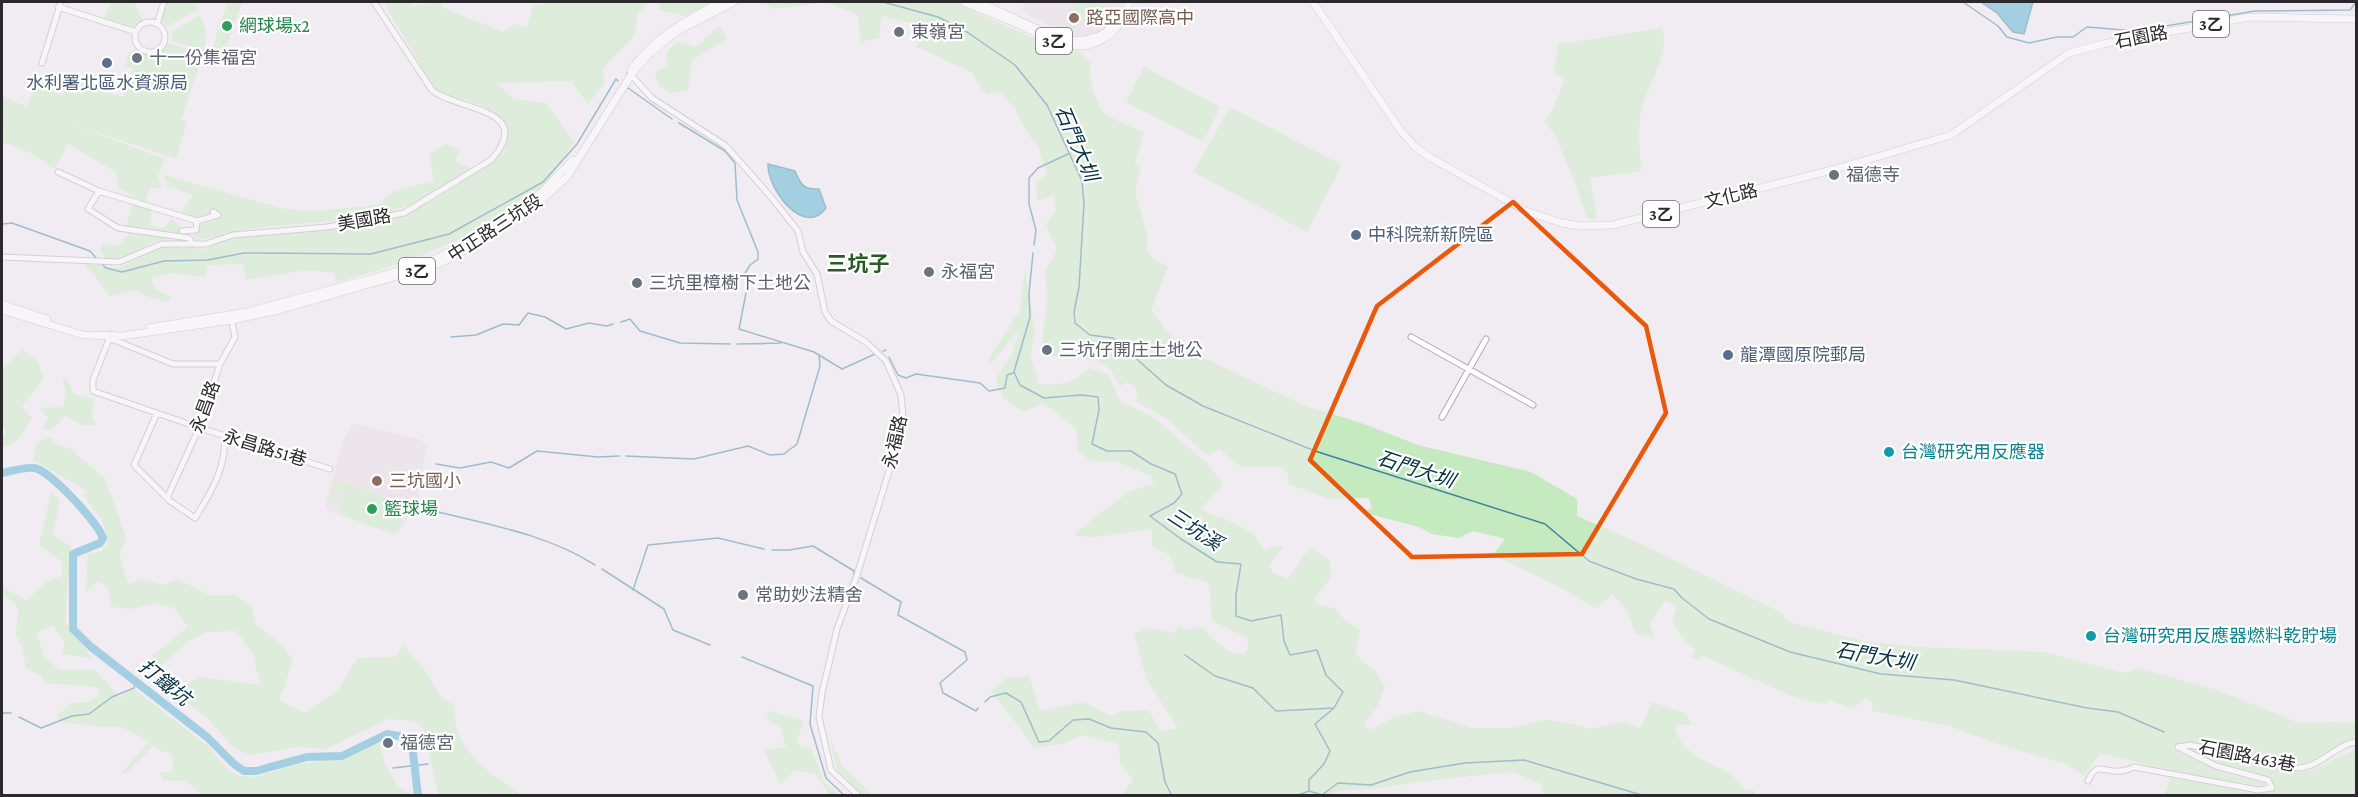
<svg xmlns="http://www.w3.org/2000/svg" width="2358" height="797" font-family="'Crimson Pro','Noto Sans TC',serif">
	<rect width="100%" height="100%" fill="#f1ecf1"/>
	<!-- built -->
	<path fill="#e7dce6" d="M1023,2H1122L1115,17L1103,31L1078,37L1035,19L1024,12Z
		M352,423L419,439L427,445L417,506L396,535L326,510L325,506L343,442Z"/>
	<!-- green -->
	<path fill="#c6eac0" d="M112,2H134L144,22L137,29L104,18Z
		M167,2H193L199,9L168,26L161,21Z
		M228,2L242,3L224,53L212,49Z
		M391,2H412L411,6L441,2L443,8L504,32L514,24L527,27L533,5L559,2H649L638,14L634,37L603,68L604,84L588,104L571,81L498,83L513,99L546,103L574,142L546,185L468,236L407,261L336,283L335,273L307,270L246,280L243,264L207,265L205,277L170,273L151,278L155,289L171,297L167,302L149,297L134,290L110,296L85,264L118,268L162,247L205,249L221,242L253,235L372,221L430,202L495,161L505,148L507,129L504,119L480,105L436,91L385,5Z
		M660,2H712L685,16L659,10Z
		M763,2H954L1057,49L1080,51L1091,64C1087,76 1095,104 1105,113C1115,121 1132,127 1144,133L1135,163L1141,167L1135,192L1147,233V250L1153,259L1168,267L1151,311L1163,324V328L1183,348L1303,405L1364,424L1418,445L1531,472L1577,499V516L1637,542L1782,613L1789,622L1868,642L1920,647L2044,652L2124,673L2138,668L2214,689L2299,723L2356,722V739C2337,741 2325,757 2307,762C2286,768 2218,748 2194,742L2181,743L2178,752L2221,772L2265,783L2266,787L2181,773L2100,753L2084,776L2066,764L1995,743L1949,726L1872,711L1873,703L1866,698L1852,709L1830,700L1825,704L1796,698L1703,656L1698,660L1690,657L1696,650L1690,647L1672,622L1677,606L1665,601L1650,624L1654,637L1636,634L1626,609L1612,594L1597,609L1559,587L1493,555L1505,539L1473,531L1459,538L1432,534L1419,527L1361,512L1372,508L1369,498L1329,499L1289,484L1287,472L1279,467H1241L1219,449L1208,456L1168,420L1136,401L1138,392L1128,382L1120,386L1110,369L1098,361L1052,356L1050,349L1042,346L1047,299L1045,272L1057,250L1046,224L1056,211L1054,195L1037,201L1036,183L1047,175L1037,144L1031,138L1015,109L999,91L986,95L971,72L917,47L918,32L914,24L882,16L879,38L861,42L857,14L826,2L773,9Z
		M1076,2H1105C1103,13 1101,21 1089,24L1077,18L1075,29L1070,27Z
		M200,15L206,31L204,51L172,41V31Z
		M720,25L727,39L692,60L688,90L670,93L658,85L655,72L667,66V52L677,41L696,47Z
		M1662,28C1671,59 1643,88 1640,119C1638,135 1640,154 1641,171L1590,178L1597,219H1587L1577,188L1555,135L1544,121L1551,114L1565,79L1553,73L1559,44Z
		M168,43L203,54L181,120L187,122L176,159L64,121L165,159L158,176L162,188H150L145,203L118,187L117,173L68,144L54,169L29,152L2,142L4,135L2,134V96L27,107L36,81L58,91V94L63,95L67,82L73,76L99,84V91L125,97L133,69L125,66L128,54L141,45L151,52L159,51Z
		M1144,67L1220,107L1203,142L1126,102Z
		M1230,107L1342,165L1307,232L1193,172Z
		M445,144L460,149L456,161L462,166L467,165L471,171C457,179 443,190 428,197C371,226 299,220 237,231C221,234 208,240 192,240L197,223L179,215L193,195L168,186L163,175L285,209L314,211L378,205L393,191L434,181L429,154Z
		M132,205L151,209L150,225L164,228L171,218L183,229L186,239C178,239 169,238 161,240C141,245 127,260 106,259L100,251L103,244L118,246L128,235L126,226Z
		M1025,269L1035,333L1030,355L1039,384C1058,386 1076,383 1089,368L1108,374L1120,401L1153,417L1207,463L1223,484L1200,510L1228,520L1254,534L1264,550L1277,546L1284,547L1269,565L1273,573L1288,579L1310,547L1330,561L1331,577L1314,600L1318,605L1335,608L1344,619L1360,630L1356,655L1376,672L1385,687L1377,707L1364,725L1370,730L1394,717L1419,711L1472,728H1512L1545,720L1565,722L1591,729L1624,721L1640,729L1652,702L1685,713L1692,725H1675C1680,764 1731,762 1746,791L1753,790L1756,795H1544L1541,784L1513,772L1440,779L1372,789L1343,790L1326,795H1122L1133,779L1120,764L1119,744L1083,735L1063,744L1035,748L991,691L1007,678L1029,676L1040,711L1083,702L1112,716L1122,711L1149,710L1160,732L1178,728L1147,680L1135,638L1136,633L1148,628L1173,633L1180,625L1186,630L1202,627C1212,638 1228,657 1245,653L1249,647L1246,637L1212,621L1209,583L1176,573L1170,555L1153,547L1151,529L1097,537L1073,536L1096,516L1129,492L1154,483L1151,476L1118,462L1091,461L1078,451L1076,428L1043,403L1024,412L1003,398L996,378L1013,352L1020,328L991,364L987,361L1020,310Z
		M22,349L37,361L44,378L22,406L32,418C26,430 16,446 2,447V437L6,433L2,424V370Z
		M63,377L68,381L73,393L95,400L91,416L97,425H82L65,416L51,431L43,428L48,417L39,408L63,407L66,397Z
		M51,437L56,444L71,449L105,479L127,540L119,553L128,584L143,579L163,585L178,579L209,595H235L252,607L255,624L279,642L293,660L279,701L306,713L338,690L357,658L395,657L403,645L426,672L442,698L454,705C455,712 454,721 457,728C466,760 497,777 521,795H494L483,793L478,795L442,796L438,793L423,730L416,721L388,719L326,749L297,747L251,755L235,749L206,717L173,692L200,677L260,685L253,654L236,631L207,632L189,641L158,668L152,656L188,627L174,608L156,603L131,609L112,607L107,586L98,581L86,592L88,554L102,551L108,542L102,520L83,495L87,491L33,460L37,442Z
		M336,480L412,507L410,513L404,511L401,525L390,532L345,516C337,508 340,497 346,490L341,488L335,505L329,503Z
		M51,493L60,499L53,534L71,547L65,621L92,658L62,654L65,643L53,625L36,633L45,658L60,670H95L121,698L131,687L208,746L228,770L239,776L254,777L295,765L351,756L370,745L379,744L385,764L398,786L413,795H202L186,781H164L159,773L173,771L172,753L163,752L154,745L126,773L121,774L149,741L120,726L103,727L62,722L57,716L71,703L90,702L100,693L97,687L44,683L42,676L26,668L22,646L16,635L18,609L14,603L2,595V587L26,600L47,582L62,576V562L39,545Z
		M770,711L804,721L797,740L800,747L811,748L824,782L839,795H829L816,774L795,770L780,785L764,750L786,747L781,729L766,718Z
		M830,737L842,766L873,795H863L836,768Z
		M2190,747L2272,766C2311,783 2324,760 2356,750V795L2164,796L2170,778L2260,793L2274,790L2270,778L2216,763L2189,751Z"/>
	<!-- water -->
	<path fill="#47a8d1" stroke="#3f829f" stroke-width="1.5" d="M1981,2H2033L2024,34L2013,32L1997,13Z
		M768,164L795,171C801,185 804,190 819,189L826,208C804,238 767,189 768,164Z"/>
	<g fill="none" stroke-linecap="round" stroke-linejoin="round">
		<!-- stream -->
		<path stroke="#3f829f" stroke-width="1.5" d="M883,2L938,17L967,32L1015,65L1047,105L1082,181L1084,204L1079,287L1074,312L1075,323L1090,335L1113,338L1166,385L1203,406L1315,451L1545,524L1589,561L1636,579L1674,589L1682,598L1709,619L1790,652L1881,674L1954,680L2087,708L2118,712L2164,732
			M1963,2L1998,26L2007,37L2029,43L2057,37H2073L2087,27L2136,31L2255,11L2350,10L2356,2
			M628,88L672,119
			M679,123L725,151L735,163L737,200L758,252V259L750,265L742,278
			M2,224L12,223L90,251L97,259
			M1034,245L1036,230L1029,204V178L1038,168L1068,154
			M1033,253L1029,293L1030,317L1014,372L1020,385L1044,398L1081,395L1098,397L1099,410L1092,444L1107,451H1131L1151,464L1175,474L1182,494L1174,503L1150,516L1181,539L1217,562L1241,564L1236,595V616L1251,621L1281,615L1284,641L1290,655L1317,650L1326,675L1343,692L1334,708L1315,724L1330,751L1324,764L1309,780V791L1322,795L1338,783L1371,785L1410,772L1465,763L1524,760L1645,796
			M101,263L106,268L122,272L164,261L208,260L244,253L371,254L449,234L543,182L577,144L616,79L618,81
			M746,293L739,329L814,352L842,369L875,354
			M621,322L630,319L640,331L680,343L730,344
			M451,337L476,335L503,324L519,325L528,313L545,317L566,329L589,323L607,326L613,324
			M737,344L781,343
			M883,351L886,350
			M889,357L898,375L906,378L916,374L980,383L989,391L1005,388L1007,375L1013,373
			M626,456L694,459L748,446L770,455L784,454L797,444L820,366L819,355
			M436,464L460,468L491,462L509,468L537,451L598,457L619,456
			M430,510C486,524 547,534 595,565
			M772,550H789L813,546L854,571V575
			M602,569L664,609L673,630L710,645
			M861,578L901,602L898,615L965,652L967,660L940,683L943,693L976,711L978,708
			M633,590L648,545L718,538L764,549
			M1185,655L1215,676L1253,688L1276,711L1334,708
			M742,657L813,686L810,724L826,778L845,796
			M985,702L990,697L1006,693L1021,702L1039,742L1049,741L1073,720L1089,719L1111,728L1146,732L1158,743L1165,782L1172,796
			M2,713H11
			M19,717L41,728L72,716L89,714L112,697L134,688L136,682
			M393,768L428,764
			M1295,796L1309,791"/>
		<!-- river -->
		<path stroke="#47a8d1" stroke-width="8" d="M2,473C11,471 25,467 34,468C50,470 97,522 103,538L100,543L73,554V629L90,646L207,737L234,764L244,771H256L307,757L342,756L387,734L405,737L413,752L418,796"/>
		<defs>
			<path id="minor" d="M58,7L136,32
				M135 37a15 15 0 1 1 30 0a15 15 0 1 1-30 0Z
				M157,24L164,2
				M42,63L61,2
				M630,74L652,98L726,146L771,197L798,231L803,252L817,274L825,312L831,321L866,342L886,361L901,395L903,417L894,455L857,575L837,629L822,693L819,717L831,770L859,796
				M58,172L99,191L88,209L118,228L189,238L192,244
				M99,191L197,221L196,230L182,231
				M197,221L218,215L213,212
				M2,257L119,262L162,244H206L233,235L327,227L373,219L404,213L491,160C537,108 457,111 432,90L374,2
				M111,334L93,380V391L203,429L330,469
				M1411,337L1533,405
				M109,338L173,364H220
				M157,413L134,465L170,501L195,518C211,493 227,466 224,436
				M1442,417L1486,339
				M167,498L199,428L220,364L235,337L231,317
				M2178,747L2190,745L2263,761C2278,761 2290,771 2305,767C2324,763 2338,744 2356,742
				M2088,781C2097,760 2104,773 2120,771C2125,771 2130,769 2134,767L2258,790L2272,788L2268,780L2216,766L2178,747"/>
			<path id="major" d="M964,2C984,10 1004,18 1024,27C1035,32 1046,39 1058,43C1093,53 1120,36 1129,2
				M978,2C1001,11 1052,39 1074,40C1084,41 1103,37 1109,29
				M1313,2L1401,131L1415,147L1431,158L1526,211L1562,223L1580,226L1613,225L1836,169L1951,135L2069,53L2103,44L2249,17L2356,19
				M631,70C654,37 686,20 721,2
				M2,304L47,319
				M2,310L83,335L122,336L232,320L279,310L439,264L467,249L541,201L567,177L631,75L649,54L676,32L734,2
				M149,328L247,312L374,278L433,260L456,249L539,195L573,160"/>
		</defs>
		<!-- minor casing -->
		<use href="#minor" stroke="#b0abb0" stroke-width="7"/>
		<!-- major casing -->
		<use href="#major" stroke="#b0abb0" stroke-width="8"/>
		<!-- minor -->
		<use href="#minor" stroke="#fff" stroke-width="5"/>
		<!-- major -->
		<use href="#major" stroke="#fff" stroke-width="7"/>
	</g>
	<!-- marked area -->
	<path d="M0 0H2358V797H0ZM1513,202L1646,326L1666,413L1582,554L1412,557L1310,460L1377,306Z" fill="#f1ecf1" fill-opacity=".55" fill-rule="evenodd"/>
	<path fill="none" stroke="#e8590c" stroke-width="4.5" stroke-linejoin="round" d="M1513,202L1646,326L1666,413L1582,554L1412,557L1310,460L1377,306Z"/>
	<!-- markers -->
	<g fill="#8d6e63" stroke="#fff" stroke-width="2">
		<circle cx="1074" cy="18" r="6"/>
		<circle cx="377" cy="481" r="6"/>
	</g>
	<g fill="#2e9e5b" stroke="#fff" stroke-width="2">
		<circle cx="227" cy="26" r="6"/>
		<circle cx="372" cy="509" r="6"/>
	</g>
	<g fill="#6b7280" stroke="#fff" stroke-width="2">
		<circle cx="899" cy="32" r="6"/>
		<circle cx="137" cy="58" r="6"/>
		<circle cx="1834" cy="175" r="6"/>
		<circle cx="929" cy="272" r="6"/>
		<circle cx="637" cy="283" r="6"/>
		<circle cx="1047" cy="350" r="6"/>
		<circle cx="743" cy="595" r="6"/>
		<circle cx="388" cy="743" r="6"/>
	</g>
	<g fill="#5c6f8a" stroke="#fff" stroke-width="2">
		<circle cx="107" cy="63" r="6"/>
		<circle cx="1356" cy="235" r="6"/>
		<circle cx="1728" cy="355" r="6"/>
	</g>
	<g fill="#0f9aa8" stroke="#fff" stroke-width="2">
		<circle cx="1889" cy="452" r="6"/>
		<circle cx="2091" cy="636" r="6"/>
	</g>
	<g text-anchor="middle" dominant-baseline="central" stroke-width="4.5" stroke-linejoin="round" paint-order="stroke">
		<!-- shield labels -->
		<g fill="#fff" stroke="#6b696b" stroke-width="1.5">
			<rect x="2193" y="11" width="36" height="26" rx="4.5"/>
			<rect x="1036" y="28" width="36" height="26" rx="4.5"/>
			<rect x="1643" y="201" width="36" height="26" rx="4.5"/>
			<rect x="399" y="258" width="36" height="26" rx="4.5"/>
		</g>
		<g font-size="16" font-weight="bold" fill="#2b292b">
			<text x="2211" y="24">3乙</text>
			<text x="1054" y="41">3乙</text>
			<text x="1661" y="214">3乙</text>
			<text x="417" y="271">3乙</text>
		</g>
		<!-- education labels -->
		<g font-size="18" fill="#785e54" stroke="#fff" text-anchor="start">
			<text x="1086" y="18">路亞國際高中</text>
			<text x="389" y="481">三坑國小</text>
		</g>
		<!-- leisure labels -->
		<g font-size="18" fill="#27864d" stroke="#fff" text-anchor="start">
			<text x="239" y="26">網球場x2</text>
			<text x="384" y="509">籃球場</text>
		</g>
		<!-- worship labels -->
		<g font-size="18" fill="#5b616d" stroke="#fff" text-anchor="start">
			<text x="911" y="32">東嶺宮</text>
			<text x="149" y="58">十一份集福宮</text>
			<text x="1846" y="175">福德寺</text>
			<text x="941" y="272">永福宮</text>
			<text x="649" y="283">三坑里樟樹下土地公</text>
			<text x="1059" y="350">三坑仔開庄土地公</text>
			<text x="755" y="595">常助妙法精舍</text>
			<text x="400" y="743">福德宮</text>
		</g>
		<!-- street labels -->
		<g font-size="18" fill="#2b292b" stroke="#fff">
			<text transform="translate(2141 37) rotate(-11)">石園路</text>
			<text transform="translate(1731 196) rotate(-14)">文化路</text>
			<text transform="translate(364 220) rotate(-10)">美國路</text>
			<text transform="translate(495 228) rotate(-33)">中正路三坑段</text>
			<text transform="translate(205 407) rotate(-70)">永昌路</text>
			<text transform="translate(895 442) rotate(-77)">永福路</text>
			<text transform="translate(265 448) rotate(17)">永昌路51巷</text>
			<text transform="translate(2247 756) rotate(11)">石園路463巷</text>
		</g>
		<!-- service labels -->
		<g font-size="18" fill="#4e5e75" stroke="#fff" text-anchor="start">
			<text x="107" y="83" text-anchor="middle">水利署北區水資源局</text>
			<text x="1368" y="235">中科院新新院區</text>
			<text x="1740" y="355">龍潭國原院郵局</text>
		</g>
		<!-- culture labels -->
		<g font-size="18" fill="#0d838f" stroke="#fff" text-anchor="start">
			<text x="1901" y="452">台灣研究用反應器</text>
			<text x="2103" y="636">台灣研究用反應器燃料乾貯場</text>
		</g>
		<!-- water labels -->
		<g font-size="20" font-style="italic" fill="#053243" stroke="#fff">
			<text transform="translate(1077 143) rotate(67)">石門大圳</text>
			<text transform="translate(1416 469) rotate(18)">石門大圳</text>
			<text transform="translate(1195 529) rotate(33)">三坑溪</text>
			<text transform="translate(1875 656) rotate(10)">石門大圳</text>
			<text transform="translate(165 682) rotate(39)">打鐵坑</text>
		</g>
		<!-- quarter labels -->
		<g font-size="21" font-weight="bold" fill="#285b25" stroke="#fff">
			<text x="858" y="264">三坑子</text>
		</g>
	</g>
	<!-- border -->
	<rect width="2358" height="797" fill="none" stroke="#2b292b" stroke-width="6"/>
</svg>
